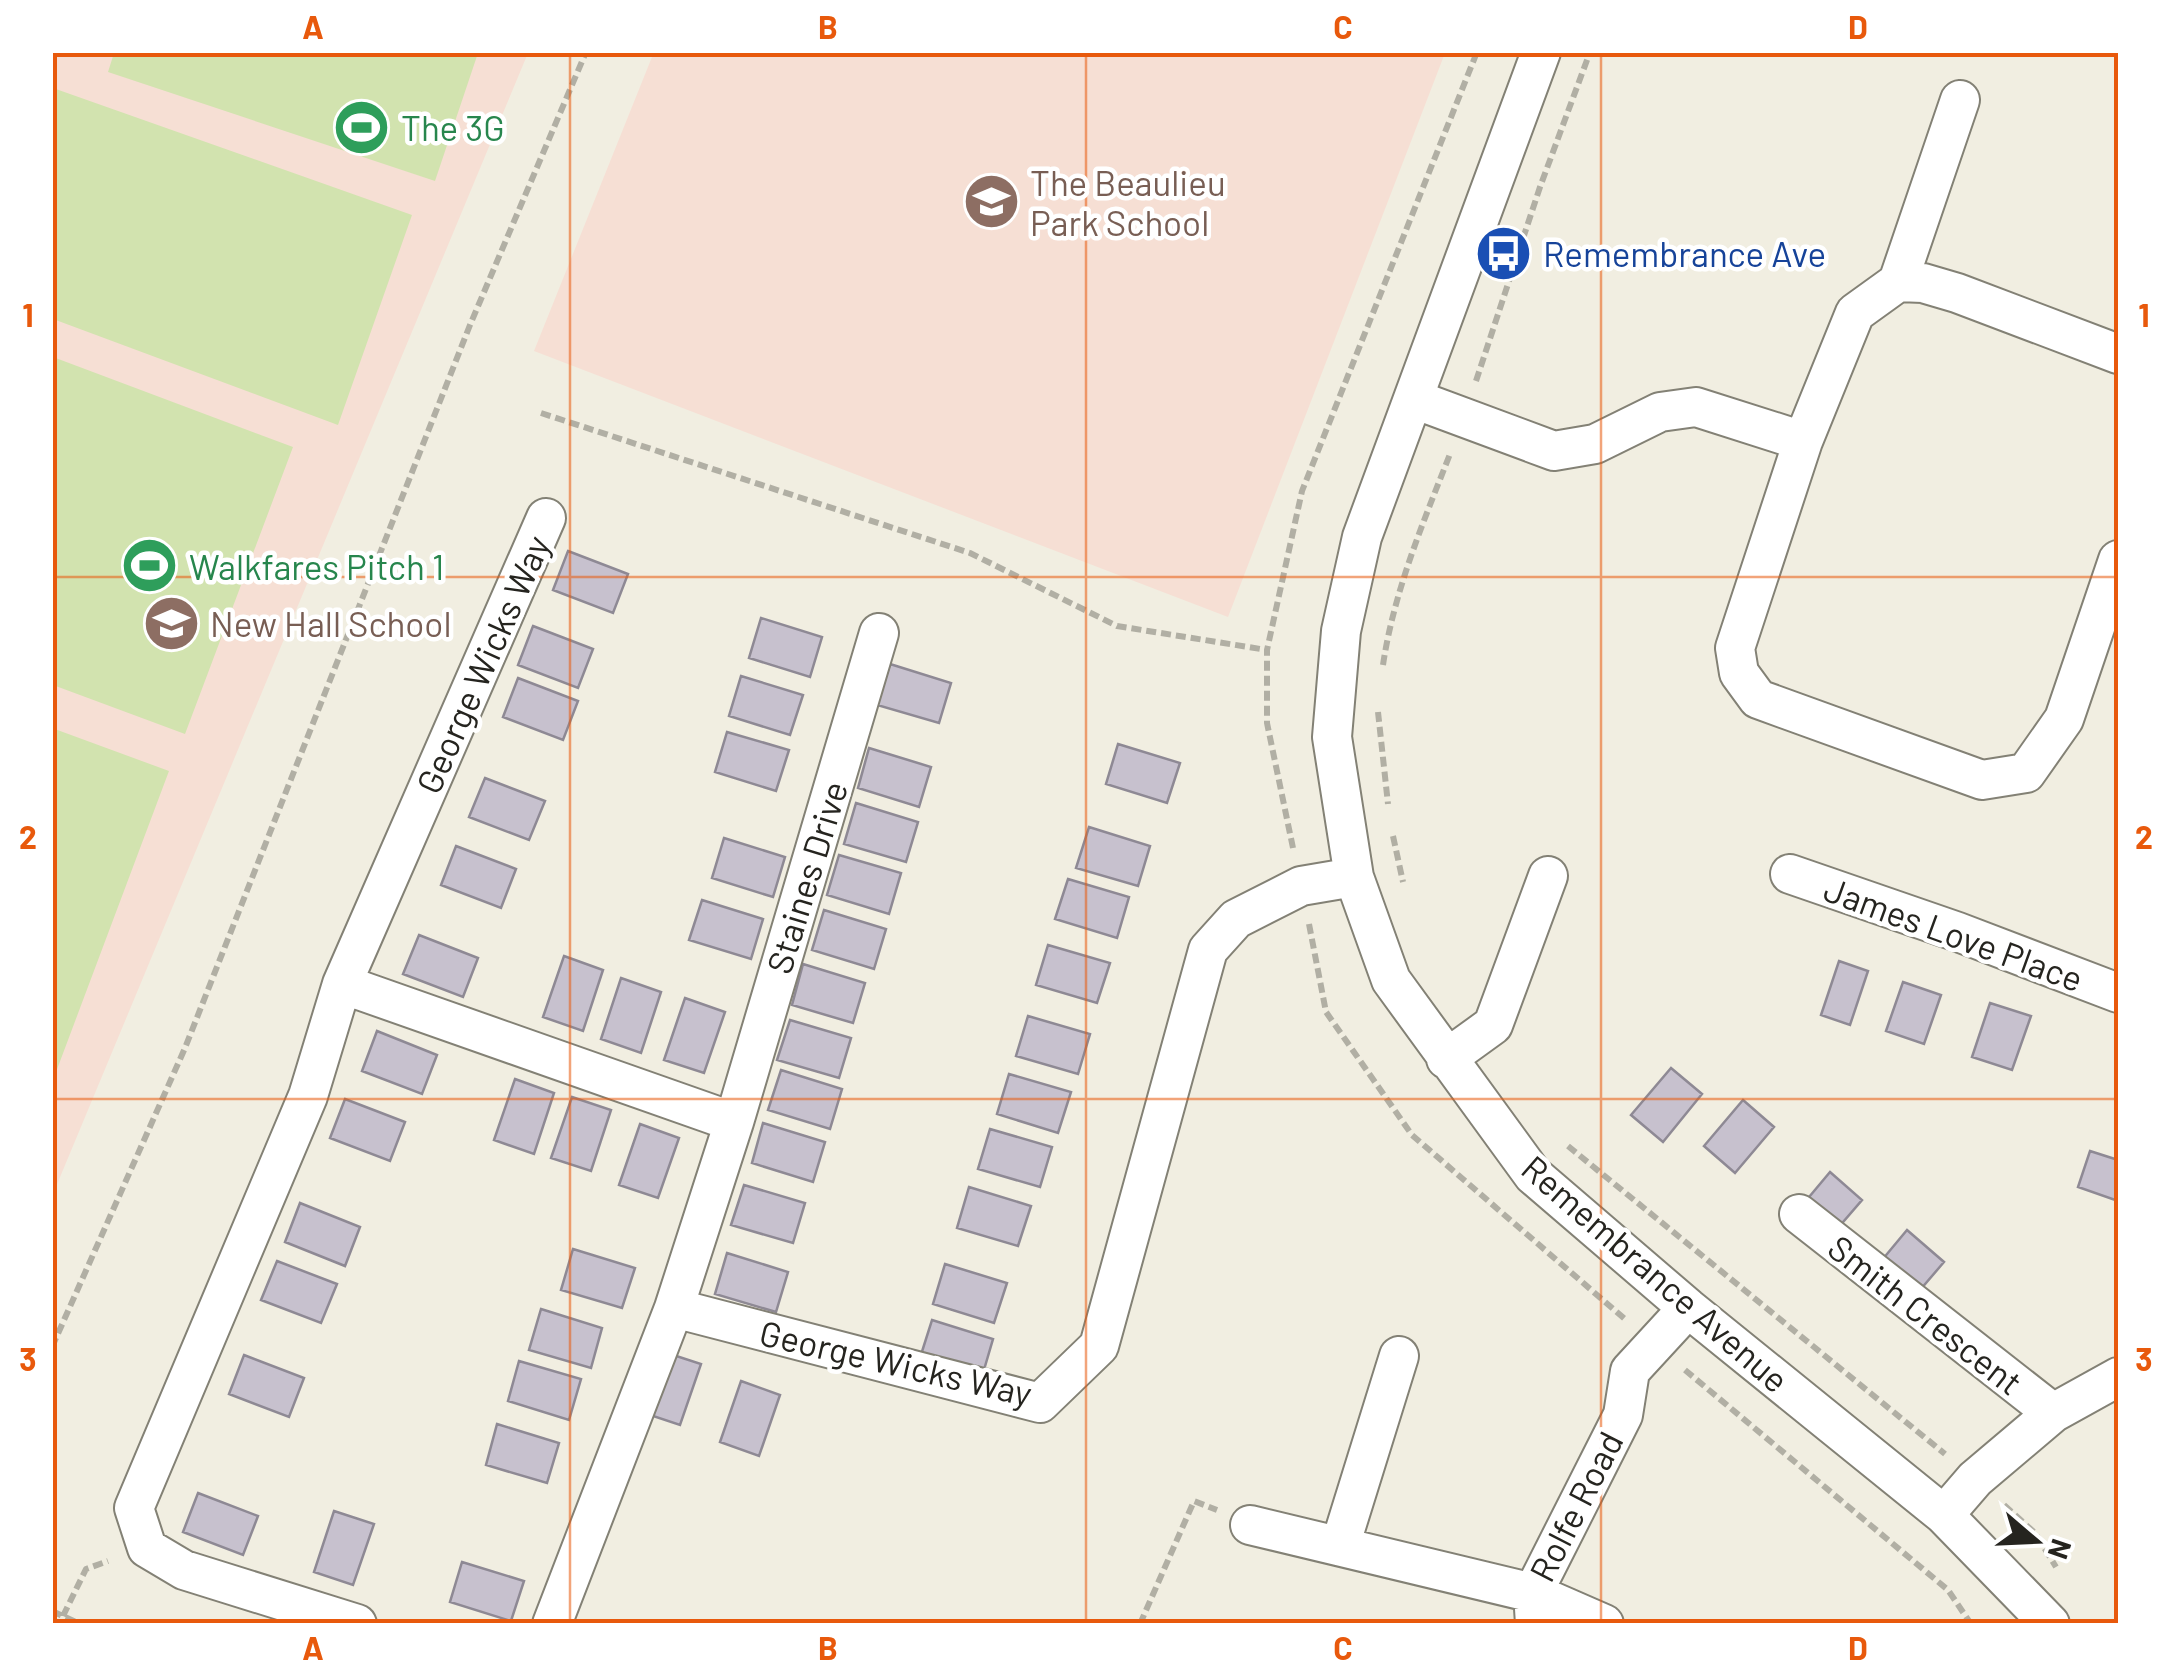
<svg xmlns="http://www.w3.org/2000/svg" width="2171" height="1676" font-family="Barlow,sans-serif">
	<rect width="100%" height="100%" fill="#f1eee1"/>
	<!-- education -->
	<path fill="#f6dfd4" d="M654,52L1445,53L1228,617L534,351Z
		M53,53H528L53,1194Z"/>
	<!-- green -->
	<path fill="#d2e3af" d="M114,53V52L478,53L435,181L108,72Z
		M53,88L412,215L338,425L53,319Z
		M53,357L293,447L185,734L53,685Z
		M52,728L169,771L53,1080H52Z"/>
	<!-- building -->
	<path fill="#c7c1ce" stroke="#8e8994" stroke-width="2.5" d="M568,551L628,574L613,613L553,590Z
		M761,618L822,637L810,677L749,658Z
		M533,626L593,649L578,688L518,665Z
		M890,664L951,683L939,723L877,705Z
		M741,676L803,695L790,735L729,716Z
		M518,678L578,701L563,740L503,717Z
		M727,732L789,750L776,791L715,772Z
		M1118,744L1180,763L1167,803L1106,784Z
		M869,748L931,767L919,807L858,788Z
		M485,778L545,801L529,840L469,817Z
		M856,803L918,822L906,862L844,844Z
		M1089,827L1150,846L1138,886L1076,868Z
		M724,838L785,857L773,897L712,878Z
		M456,846L516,869L501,908L441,885Z
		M839,855L901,873L889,914L827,895Z
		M1068,879L1129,897L1117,938L1055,919Z
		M702,900L763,919L751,959L689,940Z
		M824,910L886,929L874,969L812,950Z
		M419,935L478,958L463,997L403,974Z
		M1048,945L1110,963L1097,1003L1036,985Z
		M564,956L603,970L583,1031L543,1017Z
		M1839,961L1868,971L1850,1025L1821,1015Z
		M803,964L865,983L853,1023L792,1005Z
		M621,978L661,992L641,1053L601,1039Z
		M1903,982L1941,995L1924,1044L1886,1031Z
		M685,998L725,1012L704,1073L664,1060Z
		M1990,1003L2031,1016L2012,1070L1972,1057Z
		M1028,1016L1090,1034L1078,1074L1016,1056Z
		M790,1020L851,1038L839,1078L777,1060Z
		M377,1031L437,1055L422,1094L362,1071Z
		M1671,1068L1702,1094L1663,1142L1631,1115Z
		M781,1070L842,1089L830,1129L768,1110Z
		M1009,1074L1071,1092L1058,1133L997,1114Z
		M515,1079L554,1093L534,1154L494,1140Z
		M572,1097L611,1110L591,1171L551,1158Z
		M345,1099L405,1122L390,1161L330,1138Z
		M1743,1100L1774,1127L1735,1173L1704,1146Z
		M763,1123L825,1142L813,1182L752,1163Z
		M640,1124L679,1138L658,1198L619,1185Z
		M990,1129L1052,1147L1040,1187L978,1169Z
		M2090,1151L2118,1160V1201L2078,1187Z
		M1830,1172L1862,1200L1831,1236L1799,1209Z
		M744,1185L805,1203L793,1243L731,1225Z
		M969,1187L1031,1206L1018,1246L957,1228Z
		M300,1203L360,1227L345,1266L285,1242Z
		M1907,1230L1944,1262L1914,1297L1877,1266Z
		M573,1249L635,1268L622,1308L561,1290Z
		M727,1253L788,1272L776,1312L715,1294Z
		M277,1261L337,1284L321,1323L261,1300Z
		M945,1264L1007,1283L994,1323L933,1304Z
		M541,1309L602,1328L591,1368L529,1350Z
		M932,1320L993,1339L981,1380L919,1361Z
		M661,1351L701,1364L680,1425L641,1412Z
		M244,1355L304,1378L289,1417L229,1394Z
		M519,1361L581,1379L569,1420L508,1401Z
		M741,1381L780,1395L759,1456L720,1442Z
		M497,1424L559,1443L547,1483L486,1465Z
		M198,1493L258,1516L243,1555L183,1532Z
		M334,1511L374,1524L353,1585L314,1572Z
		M462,1562L524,1581L511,1621L450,1602Z"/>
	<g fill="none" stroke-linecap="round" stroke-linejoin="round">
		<defs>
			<path id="street" d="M1541,52L1362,537L1341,631L1332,737L1354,877L1391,980L1533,1175L1688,1308L1944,1515L2050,1624
				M1898,282L1960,100
				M1414,399L1554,451L1595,444L1660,412L1696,407L1803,441L1855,313L1898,282L1923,283L1957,293L2118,354
				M1803,441L1735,648L1739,673L1758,699L1982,780L2026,773L2064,719L2118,560
				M1790,874L1958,932L2118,993
				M342,984L734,1122
				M1446,1059L1493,1025L1548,876
				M1799,1214L2053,1413
				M674,1308L734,1122L879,633
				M1944,1515L1975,1479L2053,1413L2118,1377
				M1250,1525L1533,1593L1623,1415L1630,1371L1688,1308
				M1340,1546L1399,1356
				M357,1624L184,1570L147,1548L134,1508L308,1096L342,984L546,518
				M552,1624L674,1308L1040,1403L1099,1346L1208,950L1236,919L1301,886L1354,877
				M1535,1624L1533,1593L1604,1624"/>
		</defs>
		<!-- street casing -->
		<use href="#street" stroke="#838175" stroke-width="42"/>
		<!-- path -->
		<path stroke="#b1afa4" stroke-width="6" stroke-dasharray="10 5" stroke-linecap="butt" d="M1476,381L1540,187L1590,52
			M541,413L970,553L1117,626L1267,650
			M1383,665C1394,591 1423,523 1450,454
			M1378,712L1388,804
			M1393,836L1403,882
			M1293,848L1267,723V650L1302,491L1477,52
			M1309,924L1326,1012L1412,1135L1626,1320
			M1568,1146L1945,1454
			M52,1347L185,1048L470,325L586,52
			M1685,1370L1948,1590L1971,1624
			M2004,1505L2035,1533L2056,1567
			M52,1611L80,1624
			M63,1616L86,1569L108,1561
			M1140,1624L1194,1501L1217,1510"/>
		<!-- street -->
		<use href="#street" stroke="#fff" stroke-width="38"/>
	</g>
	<!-- grid -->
	<path fill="none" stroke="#e8590c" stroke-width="2.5" stroke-opacity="0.55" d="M570,52V1624M1086,52V1624M1601,52V1624M52,577H2118M52,1099H2118"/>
	<!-- icons -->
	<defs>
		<symbol id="stadium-disc" viewBox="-11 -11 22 22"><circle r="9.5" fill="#2e9e5b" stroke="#fff"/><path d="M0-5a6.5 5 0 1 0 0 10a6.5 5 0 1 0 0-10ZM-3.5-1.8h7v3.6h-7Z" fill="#fff"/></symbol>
		<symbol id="school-disc" viewBox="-11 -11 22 22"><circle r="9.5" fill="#8d6e63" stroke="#fff"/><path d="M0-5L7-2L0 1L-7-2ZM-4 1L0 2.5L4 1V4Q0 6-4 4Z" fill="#fff"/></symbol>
		<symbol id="bus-disc" viewBox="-11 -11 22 22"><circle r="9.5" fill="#1a4fb4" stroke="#fff"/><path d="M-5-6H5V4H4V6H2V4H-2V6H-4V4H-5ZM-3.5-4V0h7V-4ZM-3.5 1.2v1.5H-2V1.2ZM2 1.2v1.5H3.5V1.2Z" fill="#fff"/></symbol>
	</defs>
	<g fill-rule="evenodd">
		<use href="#stadium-disc" x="330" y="96" width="63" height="63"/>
		<use href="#school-disc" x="960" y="170" width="63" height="63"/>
		<use href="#bus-disc" x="1472" y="222" width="63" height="63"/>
		<use href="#stadium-disc" x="118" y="534" width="63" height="63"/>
		<use href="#school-disc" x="140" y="592" width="63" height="63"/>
	</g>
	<g text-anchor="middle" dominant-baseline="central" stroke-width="9" stroke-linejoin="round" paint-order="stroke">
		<!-- leisure labels -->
		<g font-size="35" fill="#27864d" stroke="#fff" text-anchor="start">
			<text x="401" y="127">The 3G</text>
			<text x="189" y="566">Walkfares Pitch 1</text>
		</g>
		<!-- education labels -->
		<g font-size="35" fill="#785e54" stroke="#fff" text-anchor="start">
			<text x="1030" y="182">The Beaulieu<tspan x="1030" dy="40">Park School</tspan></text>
			<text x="210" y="623">New Hall School</text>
		</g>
		<!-- transit labels -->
		<g font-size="35" fill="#164399" stroke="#fff" text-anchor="start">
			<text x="1543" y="253">Remembrance Ave</text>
		</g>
		<!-- street labels -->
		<g font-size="35" fill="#25241f" stroke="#fff">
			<text transform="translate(482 664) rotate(-66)">George Wicks Way</text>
			<text transform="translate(806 877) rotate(-73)">Staines Drive</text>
			<text transform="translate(1954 933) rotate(20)">James Love Place</text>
			<text transform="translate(1656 1273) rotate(41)">Remembrance Avenue</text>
			<text transform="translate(1926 1314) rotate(38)">Smith Crescent</text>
			<text transform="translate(896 1362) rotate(13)">George Wicks Way</text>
			<text transform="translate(1575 1506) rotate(-63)">Rolfe Road</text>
		</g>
	</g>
	<!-- border -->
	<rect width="2171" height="1676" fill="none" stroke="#ffffff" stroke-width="110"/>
	<!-- north arrow -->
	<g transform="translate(2036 1541) rotate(109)" stroke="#ffffff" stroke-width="8" paint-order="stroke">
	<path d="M0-8L18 38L0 25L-18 38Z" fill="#25241f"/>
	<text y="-15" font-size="28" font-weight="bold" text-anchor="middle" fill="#25241f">N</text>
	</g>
	<rect x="55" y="55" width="2061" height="1566" fill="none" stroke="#e8590c" stroke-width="4"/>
	<g font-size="32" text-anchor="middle" font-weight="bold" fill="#e8590c">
		<text x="313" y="39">A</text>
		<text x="828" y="39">B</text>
		<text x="1343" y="39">C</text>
		<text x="1858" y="39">D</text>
		<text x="28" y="327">1</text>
		<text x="2144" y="327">1</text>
		<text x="28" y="849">2</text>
		<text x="2144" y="849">2</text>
		<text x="28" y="1371">3</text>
		<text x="2144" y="1371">3</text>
		<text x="313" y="1660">A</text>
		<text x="828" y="1660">B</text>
		<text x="1343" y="1660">C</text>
		<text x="1858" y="1660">D</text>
	</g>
</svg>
